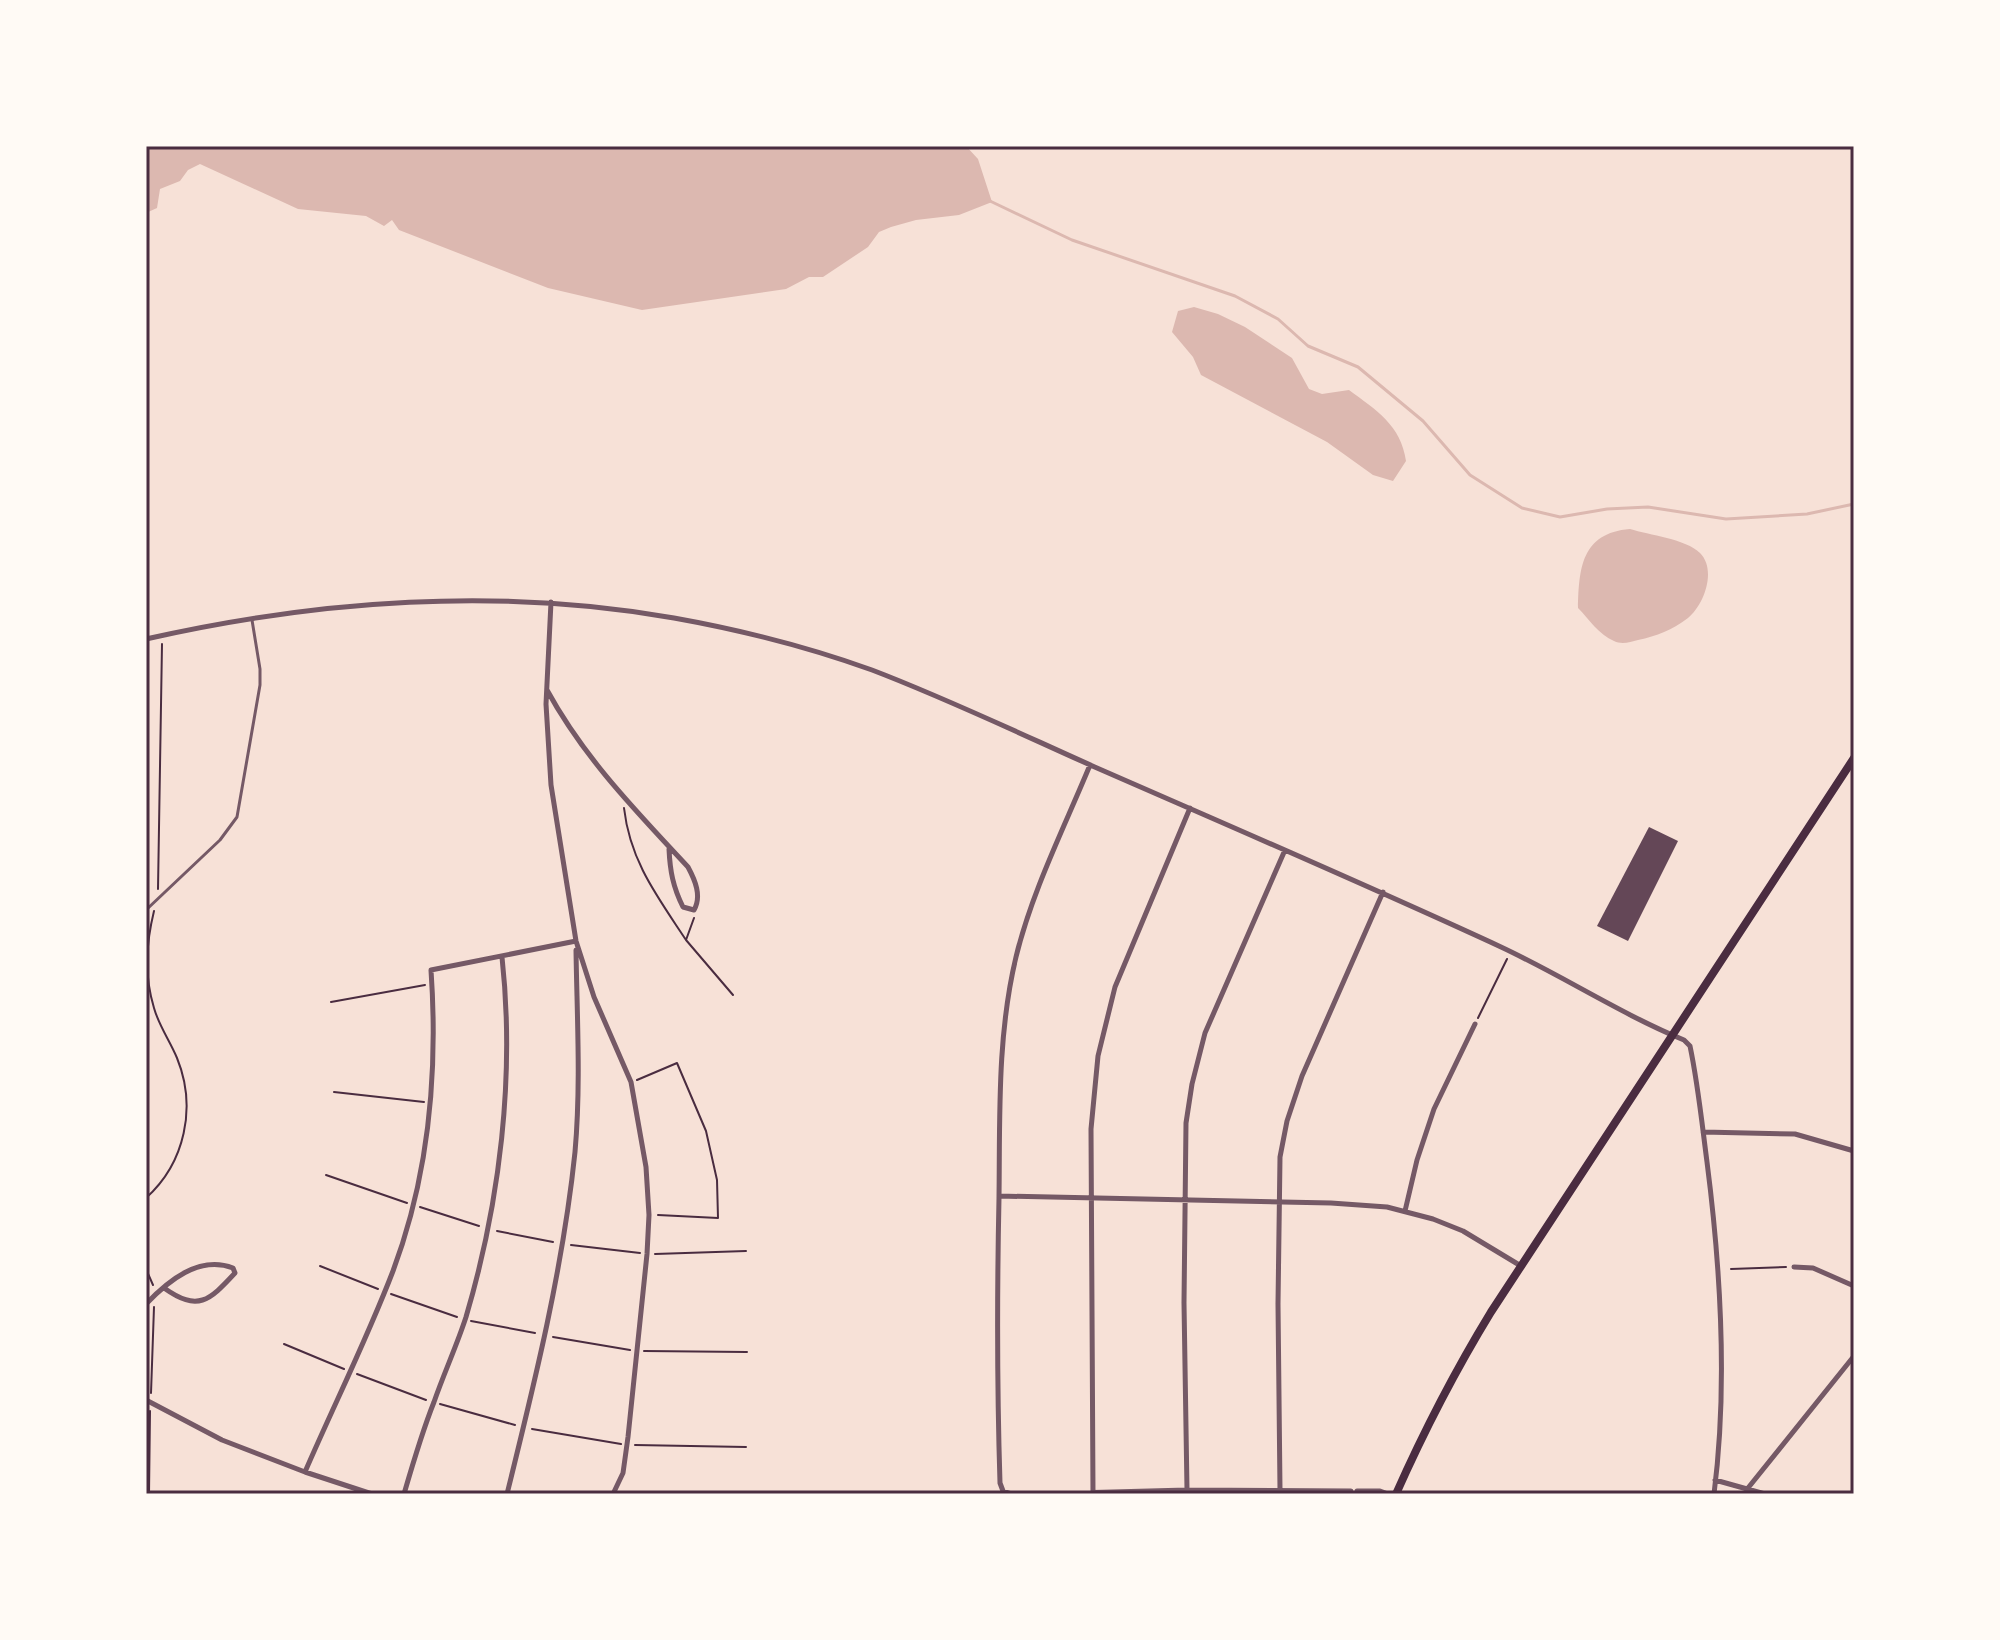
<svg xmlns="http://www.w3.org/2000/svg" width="2000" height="1640" font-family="'Space Grotesk',sans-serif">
	<rect width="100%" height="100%" fill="#f7e1d7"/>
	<!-- water -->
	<path fill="#dcb8b0" d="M146,146H966L978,159L992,202L959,215L916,220L891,227L879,232L868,247L823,277H809L786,289L642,310L548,288L399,230L392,220L384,226L366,216L298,209L200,164L188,170L180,181L160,189L157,208L146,213Z
		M1194,307L1218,314L1245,327L1292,358L1309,389L1322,394L1349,390C1376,410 1401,425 1406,461L1393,481L1373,475L1327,442L1201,375L1193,357L1172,332L1178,311Z
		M1630,529C1649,535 1686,539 1700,553C1717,570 1704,605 1688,618C1672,630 1657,636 1638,640C1630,642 1622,645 1614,641C1599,635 1589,619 1578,608C1579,569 1581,533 1630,529Z"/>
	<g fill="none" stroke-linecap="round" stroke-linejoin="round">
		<!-- stream -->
		<path stroke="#dcb8b0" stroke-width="3" d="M990,201L1072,240L1235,296L1278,319L1308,346L1358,367L1423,421L1470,475L1522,508L1560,517L1607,509L1648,507L1726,519L1807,514L1854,504"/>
	</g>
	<!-- building -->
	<path fill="#644757" d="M1649,827L1678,841L1628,941L1597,926Z"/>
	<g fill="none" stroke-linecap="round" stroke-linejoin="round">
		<!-- path -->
		<path stroke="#4a2c40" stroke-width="2" d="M624,808C630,861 657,896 686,940
			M158,889L162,644
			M694,918L686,940L733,995
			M331,1002L425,985
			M1478,1018L1507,959
			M637,1080L677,1063L706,1131L717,1180L718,1218L658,1215
			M334,1092L424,1102
			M326,1175L407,1203
			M146,1198C185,1163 197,1107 177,1058C170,1041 159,1026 154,1008C144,975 146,944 154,911
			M420,1207L479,1226
			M497,1231L553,1242
			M571,1245L640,1253
			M655,1254L746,1251
			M320,1266L378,1289
			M146,1269L153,1285
			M1731,1269L1786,1267
			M391,1294L457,1317
			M471,1321L535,1333
			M553,1337L630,1350
			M284,1344L344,1369
			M644,1351L747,1352
			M357,1374L426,1400
			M151,1393L154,1307
			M440,1404L515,1425
			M532,1429L621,1444
			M635,1445L746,1447
			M149,1494L150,1411"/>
		<!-- service -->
		<path stroke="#755966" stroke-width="3" d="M146,910L220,840L237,817L260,685V669L252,620"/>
		<!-- minor -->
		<path stroke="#755966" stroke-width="5" d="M551,602L546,704L551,785L576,941L594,997L631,1082L646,1167L649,1215L647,1254L628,1437L623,1473L613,1494
			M146,639C318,600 500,587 674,618C741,630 808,647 872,670C948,699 1023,735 1097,768C1232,827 1367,885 1501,947C1563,976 1621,1014 1684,1040L1690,1046C1698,1084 1702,1124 1707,1162C1721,1271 1728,1385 1714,1494
			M547,690C584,758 636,811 688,867C695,880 702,896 694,910L683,907C673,887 670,871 669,849
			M1703,1132L1795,1134L1854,1151
			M999,1196L1331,1203L1387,1207L1433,1219L1463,1231L1521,1266
			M1405,1211L1417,1160L1434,1109L1475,1024
			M1794,1267L1813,1268L1854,1286
			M146,1304C168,1281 199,1255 233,1268L235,1273C209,1301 198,1312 164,1288
			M146,1400L222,1440L305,1472L372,1494
			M305,1472C334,1405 367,1339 393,1271C429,1175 438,1071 431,970L576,941
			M1715,1480L1765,1494
			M1748,1488L1854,1356
			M1187,1490L1184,1303L1186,1123L1192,1084L1205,1033L1285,850
			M1280,1490L1278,1304L1280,1157L1287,1121L1302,1076L1383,892
			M1357,1491H1380L1388,1494
			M1093,1493L1091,1129L1098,1056L1115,987L1190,808
			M404,1494C413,1463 422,1432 434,1402C444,1373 457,1345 466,1317C500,1202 515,1076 502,957
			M507,1494C535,1381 563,1268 575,1152C581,1085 577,1017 576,950
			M1012,1494L1003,1491L1000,1483C997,1388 997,1293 999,1198C1000,1118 997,1036 1016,957C1032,891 1064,828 1090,765
			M1037,1494L1187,1490L1351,1491"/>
		<!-- secondary -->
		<path stroke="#4a2c40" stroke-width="8" d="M1396,1494C1424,1431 1455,1371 1491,1312L1854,758"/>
	</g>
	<!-- border -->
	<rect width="2000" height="1640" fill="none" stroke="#fffaf5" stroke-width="296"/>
	<rect x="148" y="148" width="1704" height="1344" fill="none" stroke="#4a2c40" stroke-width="3"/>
</svg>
